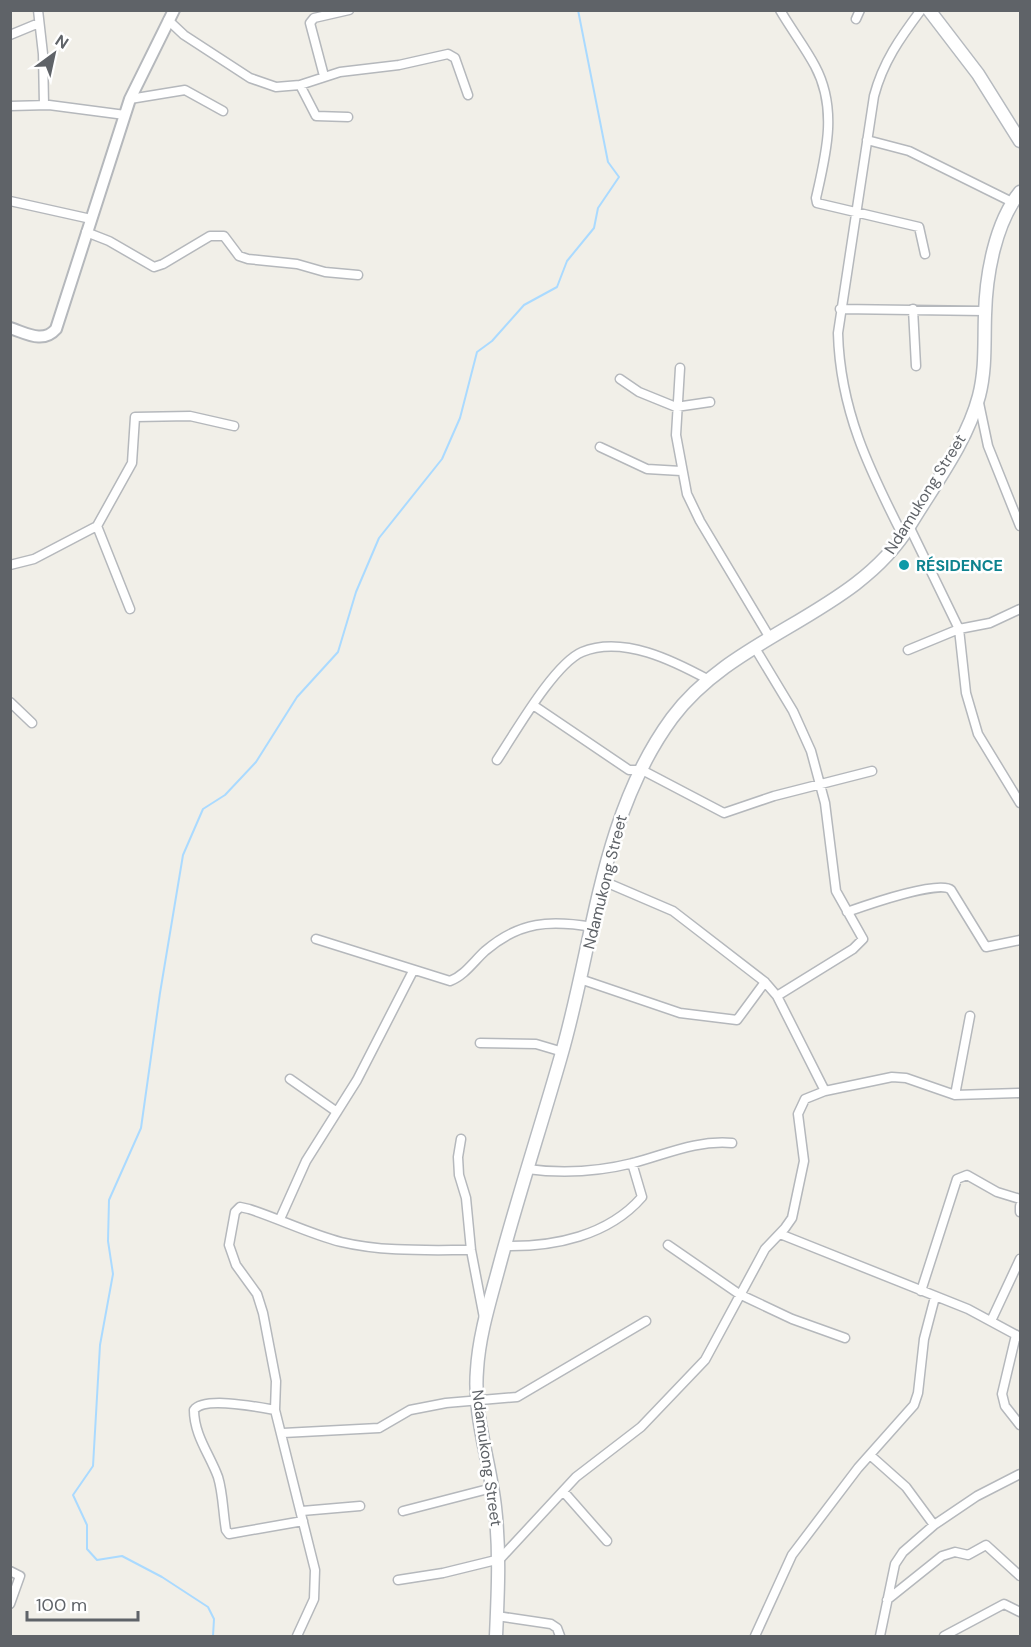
<svg xmlns="http://www.w3.org/2000/svg" width="1031" height="1647" font-family="'DM Sans',sans-serif">
	<rect width="100%" height="100%" fill="#f1efe8"/>
	<g fill="none" stroke-linecap="round" stroke-linejoin="round">
		<!-- stream -->
		<path stroke="#aadaff" stroke-width="2" d="M213,1636L214,1619L208,1607L162,1577L122,1556L97,1560L87,1549V1525L73,1495L93,1466L100,1345L113,1274L108,1241L109,1200L141,1128L160,993L183,855L203,809L225,795L256,762L297,697L338,652L356,592L379,538L442,459L460,418L477,352L492,341L524,305L557,287L567,261L594,228L598,208L619,177L608,162L578,10"/>
		<defs>
			<path id="minor" d="M38,10L43,54L44,105
				M780,10C791,29 805,47 815,66C838,109 826,154 816,198L817,203L919,227L925,254
				M856,19L860,10
				M168,20L184,35L250,78L276,87L300,85L340,72L399,65L448,54L455,58L468,95
				M10,35L39,23
				M324,76L310,23L314,18L349,10
				M300,85L316,116L348,117
				M130,99L185,90L223,111
				M10,106L49,105L125,115
				M867,140L909,151L1012,202
				M10,201L91,219
				M86,232L109,241L154,267L163,264L210,236H224L239,256L248,259L297,264L325,272L358,275
				M840,309L985,311
				M913,309L916,366
				M680,368L676,435L687,494L700,521L770,638
				M620,379L639,392L676,407L710,402
				M979,403L988,446L1020,526
				M600,447L647,469L681,471
				M97,526L130,609
				M909,526L959,629L966,693L978,734L1020,803
				M903,536C869,469 840,410 838,333L874,96C883,62 900,38 921,10
				M10,565L34,559L97,526L132,463L135,417L190,416L234,426
				M755,648L793,711L811,751L825,803L836,891L863,939L853,949L777,996
				M908,650L959,629L990,623L1020,609
				M10,702L32,723
				M533,705L629,770H642L724,813L774,796L872,771
				M497,760C515,733 554,664 582,652C623,635 674,661 709,680
				M603,881L673,911L765,982L777,996L825,1091
				M847,912C864,906 940,879 951,890L986,947L1020,940
				M316,939L450,981C464,976 474,961 485,951C520,921 550,920 593,927
				M580,979L680,1013L737,1020L765,982
				M480,1043L536,1044L563,1052
				M290,1079L337,1112
				M955,1095L970,1016
				M461,1139L458,1157L459,1175L466,1198L471,1250L484,1318
				M527,1169C564,1174 597,1172 633,1163C667,1154 696,1140 732,1143
				M1020,1206V1212
				M280,1219L306,1161L357,1080L413,971
				M780,1234L968,1309L1020,1337
				M668,1245L739,1294L792,1319L845,1338
				M505,1246C554,1247 608,1236 642,1197L632,1163
				M921,1291L957,1179L967,1175L997,1192L1020,1199
				M991,1321L1020,1259
				M1016,1335L1002,1394L1005,1406L1020,1425
				M275,1410C258,1407 204,1396 194,1410C194,1435 210,1455 218,1477C223,1493 223,1513 226,1530L229,1534L303,1521
				M283,1433L379,1428L410,1410L446,1403L517,1397L646,1321
				M870,1455L906,1487L934,1525
				M563,1491L607,1541
				M302,1511L360,1506
				M403,1511L492,1488
				M10,1571L20,1576L10,1604
				M398,1580L443,1573L500,1559L576,1477L641,1427L705,1360L765,1249L785,1228L792,1218L804,1161L798,1114L805,1099L825,1091L892,1077L906,1078L955,1095L1020,1093
				M887,1600L942,1556L955,1552L968,1555L986,1545L1020,1576
				M497,1616L551,1624L557,1628L560,1636
				M297,1636L314,1599L315,1570L275,1410L276,1381L263,1313L257,1294L236,1265L229,1245L235,1212L240,1207L249,1209C280,1219 310,1234 341,1242C383,1252 428,1250 471,1250
				M755,1636L792,1555L858,1468L914,1405L918,1393L924,1339L935,1297
				M880,1636L895,1564L903,1552L934,1525L977,1496L1020,1474
				M944,1636L1004,1604L1020,1612"/>
			<path id="tertiary" d="M10,328C26,333 43,344 56,329L130,99L174,10"/>
			<path id="secondary" d="M929,10L978,74L1020,141
				M496,1636C498,1592 500,1551 495,1507C490,1461 473,1416 477,1370C479,1335 490,1301 499,1267C518,1196 541,1126 561,1056C594,943 600,816 672,718C734,634 856,615 910,525C934,485 967,442 979,396C986,369 984,342 985,315C986,275 995,223 1020,192"/>
		</defs>
		<!-- minor casing -->
		<use href="#minor" stroke="#b5b8bc" stroke-width="11"/>
		<!-- tertiary casing -->
		<use href="#tertiary" stroke="#b5b8bc" stroke-width="14"/>
		<!-- secondary casing -->
		<use href="#secondary" stroke="#b6babf" stroke-width="15"/>
		<!-- minor -->
		<use href="#minor" stroke="#fff" stroke-width="8"/>
		<!-- tertiary -->
		<use href="#tertiary" stroke="#fff" stroke-width="10"/>
		<!-- secondary -->
		<use href="#secondary" stroke="#fff" stroke-width="12"/>
	</g>
	<!-- markers -->
	<circle fill="#0f9aa8" stroke="#fff" stroke-width="2" cx="904" cy="565" r="6"/>
	<g text-anchor="middle" dominant-baseline="central" stroke-width="5" stroke-linejoin="round" paint-order="stroke">
		<!-- street labels -->
		<g font-size="16" fill="#5f6368" stroke="#fff">
			<text transform="translate(925 494) rotate(-58)">Ndamukong Street</text>
			<text transform="translate(605 882) rotate(-76)">Ndamukong Street</text>
			<text transform="translate(487 1458) rotate(82)">Ndamukong Street</text>
		</g>
		<!-- culture labels -->
		<g font-size="16" font-weight="bold" fill="#0d838f" stroke="#fff" text-anchor="start">
			<text x="916" y="565">RÉSIDENCE</text>
		</g>
	</g>
	<!-- border -->
	<rect width="1031" height="1647" fill="none" stroke="#5f6368" stroke-width="24"/>
	<!-- north arrow -->
	<g transform="translate(54 54) rotate(33)" stroke="#ffffff" stroke-width="4.5" paint-order="stroke">
	<path d="M0-4.5L10 22L0 15L-10 22Z" fill="#5f6368"/>
	<text y="-9" font-size="16" font-weight="bold" text-anchor="middle" fill="#5f6368">N</text>
	</g>
	<!-- scale -->
	<path d="M27 1611v9h111v-9" fill="none" stroke="#5f6368" stroke-width="3"/>
	<text x="36" y="1611" font-size="18" fill="#5f6368" stroke="#ffffff" stroke-width="4.5" paint-order="stroke">100 m</text>
</svg>
